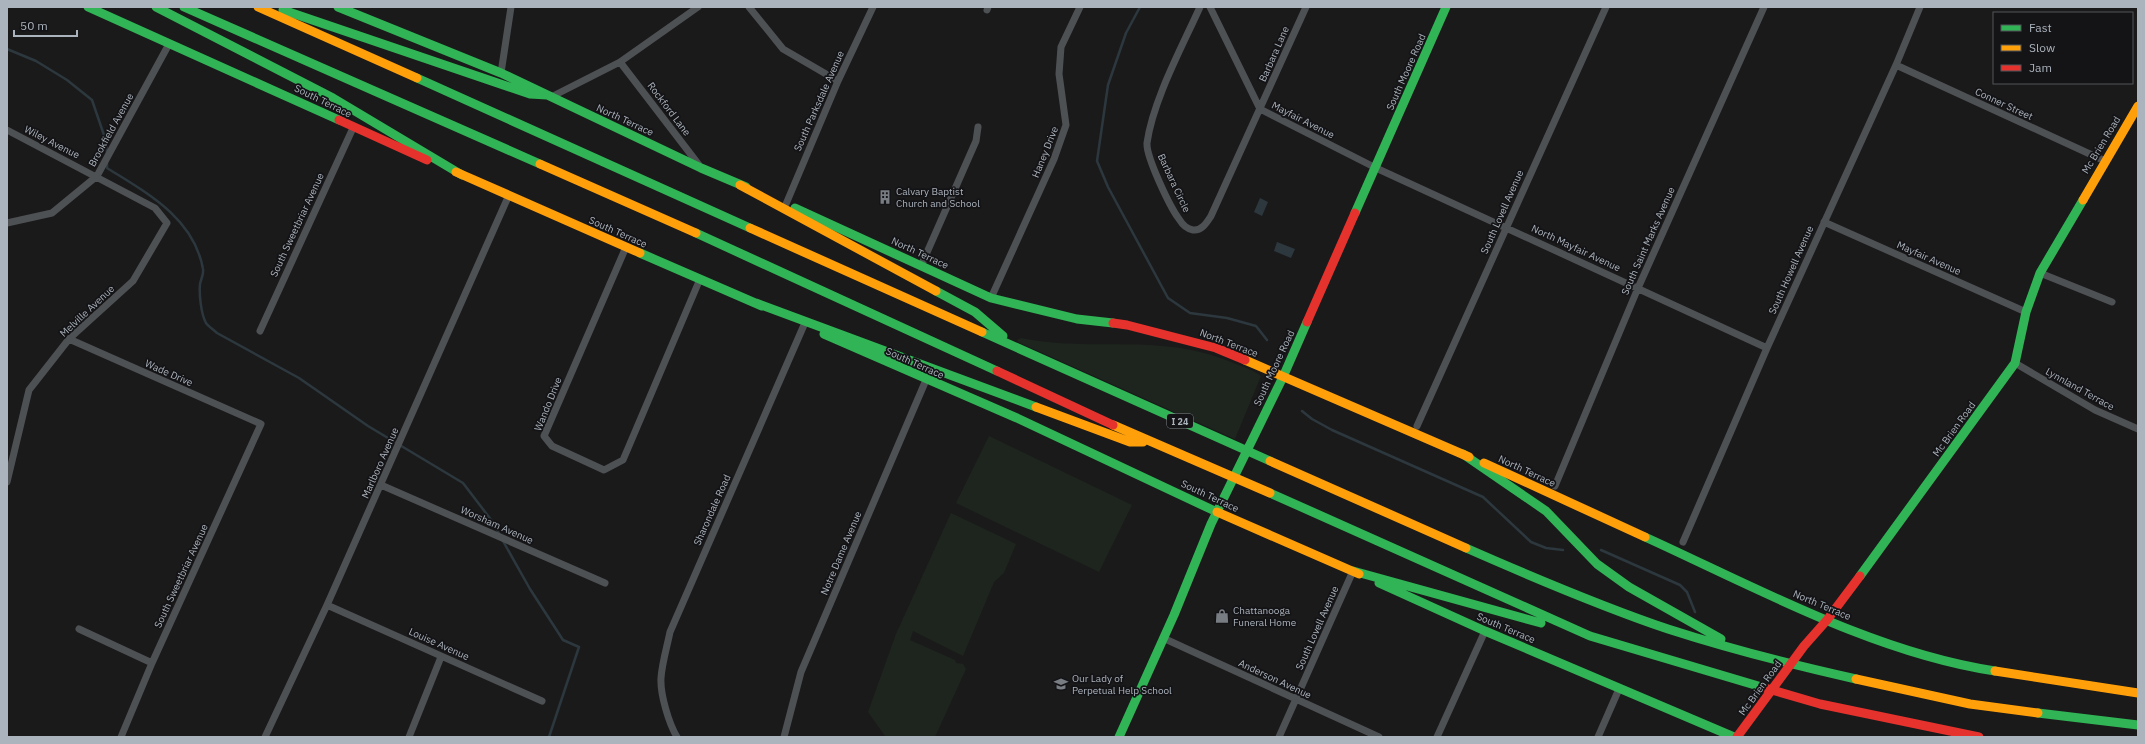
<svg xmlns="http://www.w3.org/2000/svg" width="2145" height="744" font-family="'IBM Plex Sans',sans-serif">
	<rect width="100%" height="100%" fill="#1a1a1b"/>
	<!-- green -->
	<path fill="#1e251e" d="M1021,338C1093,353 1160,332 1231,362C1241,366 1253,370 1261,376L1235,439L1018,342L1017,340Z
		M989,436L1132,505L1099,572L956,503Z
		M951,513L1016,544L1004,573L994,582L963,656L913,631L910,640L955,660L956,663L963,664L966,669L935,737L885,736L868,712L896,634Z"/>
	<!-- water -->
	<path fill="#2c383e" d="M1260,198L1268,202L1262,216L1254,212Z
		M1277,242L1295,249L1291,258L1274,251Z"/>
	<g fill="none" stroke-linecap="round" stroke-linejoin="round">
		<!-- stream -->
		<path stroke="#2c383e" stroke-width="2.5" d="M1140,7L1126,33L1108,85L1097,161L1108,187L1168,298L1190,313L1227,318L1256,326L1267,340
			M7,49L36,61L67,80L92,100L106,141L107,153
			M107,162V168C147,193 194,218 203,269C204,274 201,279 200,284C199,294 201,314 206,323C209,327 214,330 217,333L299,378L368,426L463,483L492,521L500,535
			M1302,411L1312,419L1332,430L1483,497L1531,542L1546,548L1563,550
			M503,541L530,589L563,640L579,647L549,737
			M1601,550L1680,585L1687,592L1695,612"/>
		<!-- street -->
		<path stroke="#4e5154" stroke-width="7" d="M749,7L783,49L838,81
			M1200,7C1182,47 1153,100 1147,143C1146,157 1170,207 1179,219C1182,224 1187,229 1193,230C1202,231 1207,222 1211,216L1306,7
			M1210,7L1260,109L1376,168L1767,348
			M987,10L988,7
			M620,62L699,165
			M1896,65L2105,161
			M501,73L511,7
			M551,97L620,62L698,7
			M7,130L155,208L167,223L133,281L69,339L29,390L7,482
			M786,204L838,81L873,7
			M1824,222L2026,312
			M7,223L52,213L97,176L169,44
			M626,247L544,436L552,446L604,470L623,460L700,279
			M921,266L976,141L978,127
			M2040,273L2112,302
			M991,298L1054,159L1066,125L1059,74L1061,47L1080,7
			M260,331L353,128
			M69,339L261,424L152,663L121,737
			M2015,363L2095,410L2138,429
			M1417,426L1606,7
			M381,485L605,583
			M1555,486L1638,288L1764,7
			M1683,542L1767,348L1896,65L1920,7
			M327,605L542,701
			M79,629L152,663
			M1163,638L1379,737
			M265,737L327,605L509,195
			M409,737L441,657
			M677,737C669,724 660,694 661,678C662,663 667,647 670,632L804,325
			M784,737L801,672L926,380
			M1279,737L1353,571
			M1437,737L1485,631
			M1598,737L1619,689"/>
		<!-- fast -->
		<path stroke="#30b455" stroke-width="9" d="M88,7L339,120
			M156,7L333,98L462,175
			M184,7L540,164
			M338,7L501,73L701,168L746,187
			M283,10L530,94L547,95
			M417,78L750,228
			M795,208L991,298L1077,319L1113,323
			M1355,213L1446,7
			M696,233L997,371
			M640,253L762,306
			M936,291L975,312L1003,336
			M756,303L1036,407
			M982,332L1270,461
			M824,334L1017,418L1217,512
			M1463,454L1546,511L1597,564L1629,587L1721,639
			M1270,493L1590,636L1765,688
			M1645,537C1755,587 1875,653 1995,671
			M1466,548C1532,577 1600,606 1668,629C1730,649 1793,665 1856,679
			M1353,571L1541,623
			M1860,576L2015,363L2026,312L2040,273L2083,200
			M1379,583L1485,631L1734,737
			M2038,713L2138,725
			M1119,737L1174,615L1211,524L1283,377L1307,322"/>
		<!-- slow -->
		<path stroke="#ff9f0a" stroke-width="9" d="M258,7L417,78
			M540,164L696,233
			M456,172L640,253
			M740,185L936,291
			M2083,200L2138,106
			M750,228L982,332
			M1245,360L1469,457
			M1036,407L1130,442H1143
			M1113,425L1270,493
			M1270,461L1466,548
			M1484,463L1645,537
			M1217,512L1359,574
			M1995,671L2138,693
			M1856,679L1970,704L2038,713"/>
		<!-- jam -->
		<path stroke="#e5322d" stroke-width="9" d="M339,120L427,160
			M1307,322L1355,213
			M1113,323L1127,325L1216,348L1245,360
			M997,371L1113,425
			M1765,688L1820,704L1979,737
			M1737,737L1804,646L1827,620L1860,576"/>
	</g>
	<!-- icons -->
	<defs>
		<symbol id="building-bare" viewBox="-9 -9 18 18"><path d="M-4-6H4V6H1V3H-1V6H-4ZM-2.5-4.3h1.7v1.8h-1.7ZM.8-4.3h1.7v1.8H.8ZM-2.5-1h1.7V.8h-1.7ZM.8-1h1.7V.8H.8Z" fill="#787d84" stroke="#141417" stroke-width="2.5" paint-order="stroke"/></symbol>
		<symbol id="shop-bare" viewBox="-9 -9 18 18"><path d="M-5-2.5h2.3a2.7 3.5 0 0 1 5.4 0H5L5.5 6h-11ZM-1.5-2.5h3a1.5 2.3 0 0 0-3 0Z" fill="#787d84" stroke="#141417" stroke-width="2.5" paint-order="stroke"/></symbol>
		<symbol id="school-bare" viewBox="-9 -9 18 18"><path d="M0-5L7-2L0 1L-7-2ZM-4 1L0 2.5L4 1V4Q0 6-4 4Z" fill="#787d84" stroke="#141417" stroke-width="2.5" paint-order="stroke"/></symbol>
	</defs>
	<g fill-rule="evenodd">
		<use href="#building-bare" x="875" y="187" width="20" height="20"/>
		<use href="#shop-bare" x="1212" y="606" width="20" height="20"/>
		<use href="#school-bare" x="1051" y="674" width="20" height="20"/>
	</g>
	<g text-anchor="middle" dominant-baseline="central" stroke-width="3.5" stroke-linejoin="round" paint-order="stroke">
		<!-- shield labels -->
		<rect fill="#141417" stroke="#7e838a" stroke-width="1" x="1167" y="414" width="26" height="14" rx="3"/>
		<g font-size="9" font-weight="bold" fill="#abb3bc">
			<text x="1180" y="421">I 24</text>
		</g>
		<!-- street labels -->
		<g font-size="10" fill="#abb3bc" stroke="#141417">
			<text transform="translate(1274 54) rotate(-66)">Barbara Lane</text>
			<text transform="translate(1406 72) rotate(-66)">South Moore Road</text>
			<text transform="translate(323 101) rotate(26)">South Terrace</text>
			<text transform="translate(819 101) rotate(-66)">South Parksdale Avenue</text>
			<text transform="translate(2004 104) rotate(25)">Conner Street</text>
			<text transform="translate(669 109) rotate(53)">Rockford Lane</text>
			<text transform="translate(625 120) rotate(25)">North Terrace</text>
			<text transform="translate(1303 120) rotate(27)">Mayfair Avenue</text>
			<text transform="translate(111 130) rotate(-61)">Brookfield Avenue</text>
			<text transform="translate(52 142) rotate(27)">Wiley Avenue</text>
			<text transform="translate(2101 145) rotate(-59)">Mc Brien Road</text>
			<text transform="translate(1045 152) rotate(-68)">Haney Drive</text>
			<text transform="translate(1174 183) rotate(65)">Barbara Circle</text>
			<text transform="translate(1502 212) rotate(-66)">South Lovell Avenue</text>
			<text transform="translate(297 225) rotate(-65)">South Sweetbriar Avenue</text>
			<text transform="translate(618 232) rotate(24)">South Terrace</text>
			<text transform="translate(1648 241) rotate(-66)">South Saint Marks Avenue</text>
			<text transform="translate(1576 248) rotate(25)">North Mayfair Avenue</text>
			<text transform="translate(920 253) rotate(25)">North Terrace</text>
			<text transform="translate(1929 258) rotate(24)">Mayfair Avenue</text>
			<text transform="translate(1791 270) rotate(-66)">South Howell Avenue</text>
			<text transform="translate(87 311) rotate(-43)">Melville Avenue</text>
			<text transform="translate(1229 343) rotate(21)">North Terrace</text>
			<text transform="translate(915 363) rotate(24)">South Terrace</text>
			<text transform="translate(1274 368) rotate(-65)">South Moore Road</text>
			<text transform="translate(169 373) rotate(24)">Wade Drive</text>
			<text transform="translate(2080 389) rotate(29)">Lynnland Terrace</text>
			<text transform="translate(548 404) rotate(-68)">Wando Drive</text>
			<text transform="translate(1954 429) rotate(-54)">Mc Brien Road</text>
			<text transform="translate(380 463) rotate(-66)">Marlboro Avenue</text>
			<text transform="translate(1527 471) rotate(25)">North Terrace</text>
			<text transform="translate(1210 496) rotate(25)">South Terrace</text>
			<text transform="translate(712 510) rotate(-66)">Sharondale Road</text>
			<text transform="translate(497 525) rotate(24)">Worsham Avenue</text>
			<text transform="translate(841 553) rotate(-67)">Notre Dame Avenue</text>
			<text transform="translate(181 576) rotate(-65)">South Sweetbriar Avenue</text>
			<text transform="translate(1822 605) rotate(23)">North Terrace</text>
			<text transform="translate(1317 628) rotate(-66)">South Lovell Avenue</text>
			<text transform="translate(1506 628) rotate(23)">South Terrace</text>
			<text transform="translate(439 644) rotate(24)">Louise Avenue</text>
			<text transform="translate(1275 679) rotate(25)">Anderson Avenue</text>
			<text transform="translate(1760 688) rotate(-54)">Mc Brien Road</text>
		</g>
		<!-- poi labels -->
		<g font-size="10" fill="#abb3bc" stroke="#141417" text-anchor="start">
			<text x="896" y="191">Calvary Baptist<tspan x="896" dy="12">Church and School</tspan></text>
			<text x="1233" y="610">Chattanooga<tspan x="1233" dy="12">Funeral Home</tspan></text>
			<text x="1072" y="678">Our Lady of<tspan x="1072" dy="12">Perpetual Help School</tspan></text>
		</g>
	</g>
	<!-- border -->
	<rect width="2145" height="744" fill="none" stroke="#abb3bc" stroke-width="16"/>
	<!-- legend -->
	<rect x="1993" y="12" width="140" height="72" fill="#141417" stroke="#505459"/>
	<rect x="2001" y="25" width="20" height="6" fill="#30b455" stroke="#505459"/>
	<text x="2029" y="32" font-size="12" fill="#abb3bc">Fast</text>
	<rect x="2001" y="45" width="20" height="6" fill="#ff9f0a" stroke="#505459"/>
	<text x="2029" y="52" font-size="12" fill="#abb3bc">Slow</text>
	<rect x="2001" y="65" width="20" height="6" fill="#e5322d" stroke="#505459"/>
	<text x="2029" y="72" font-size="12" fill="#abb3bc">Jam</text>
	<!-- scale -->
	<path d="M14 30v6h63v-6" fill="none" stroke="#abb3bc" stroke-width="2"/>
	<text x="20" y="30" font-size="12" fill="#abb3bc" stroke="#141417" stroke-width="3" paint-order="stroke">50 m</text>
</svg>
